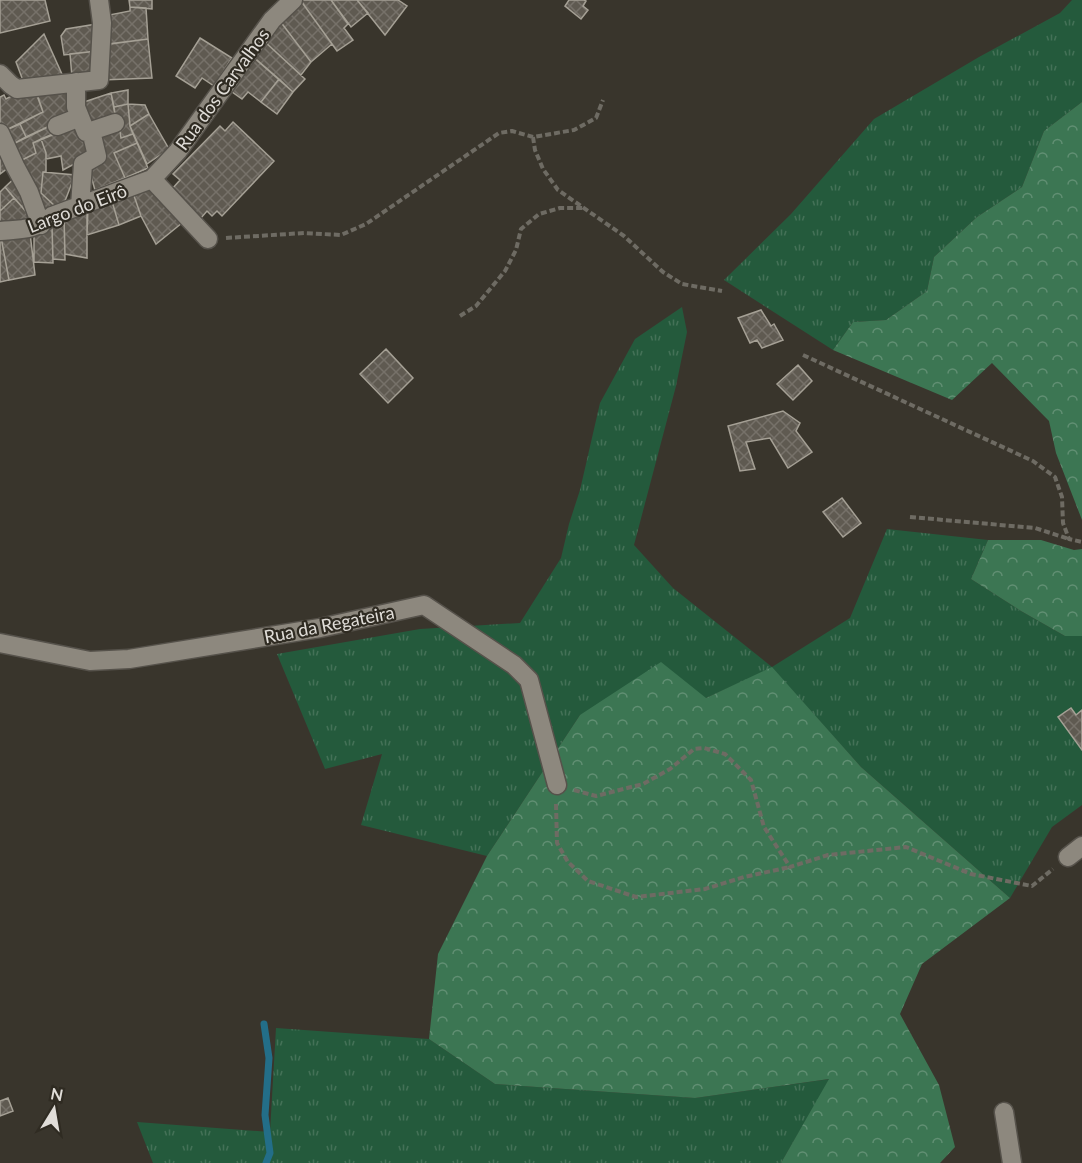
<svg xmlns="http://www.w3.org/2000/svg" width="1082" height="1163" font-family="Lato,sans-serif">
	<defs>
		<pattern id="grass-tufts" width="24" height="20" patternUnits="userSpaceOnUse" patternTransform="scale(1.5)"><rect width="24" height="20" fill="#245a3c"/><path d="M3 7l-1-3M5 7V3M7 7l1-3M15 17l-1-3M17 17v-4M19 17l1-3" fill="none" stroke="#447157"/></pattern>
		<pattern id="forest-crowns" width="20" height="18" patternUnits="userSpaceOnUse" patternTransform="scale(1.5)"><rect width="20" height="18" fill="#3c7653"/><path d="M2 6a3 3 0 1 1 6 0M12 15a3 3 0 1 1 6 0" fill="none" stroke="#618f73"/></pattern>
		<pattern id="building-cross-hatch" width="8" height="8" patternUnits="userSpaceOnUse" patternTransform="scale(1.5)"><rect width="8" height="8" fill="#5f5a51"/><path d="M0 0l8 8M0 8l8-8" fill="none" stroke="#767169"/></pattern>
	</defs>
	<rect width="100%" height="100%" fill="#39352c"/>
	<!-- grass -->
	<path fill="url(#grass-tufts)" d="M1072,0H1082V102L1044,131L1022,187L977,217L934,257L927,291L886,320L853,322L833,350L724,280L791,214L874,119L979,57L1060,13Z
		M682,307L687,332L676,386L634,545L673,588L772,667L850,618L887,529L988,540L971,579L1021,611L1065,636H1082V805L1052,827L1010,898L861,767L772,668L706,698L580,715L487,856L361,825L382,754L325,769L277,654L420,629L520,623L561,558L569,524L580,490L600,403L635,339Z
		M276,1028L429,1039L495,1084L695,1098L830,1079L781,1163H153L137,1122L270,1132Z"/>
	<!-- forest -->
	<path fill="url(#forest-crowns)" d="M1082,102V520L1056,453L1049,421L992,363L952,400L833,350L853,322L886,320L927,291L934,257L977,217L1022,187L1044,131Z
		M988,540H1041L1074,550L1082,549V636H1065L1021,611L971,579Z
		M661,662L706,698L772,667L861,767L1010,898L922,964L900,1014L939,1085L955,1147L940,1163H781L829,1079L695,1098L495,1084L429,1039L438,954L487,856L580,715Z"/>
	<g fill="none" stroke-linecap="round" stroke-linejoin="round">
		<!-- stream -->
		<path stroke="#236e88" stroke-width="7" d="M264,1024L269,1058L265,1115L270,1153L266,1163"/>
	</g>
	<!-- building -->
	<path fill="url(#building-cross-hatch)" stroke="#a5a095" stroke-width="1.5" d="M0,0H45L50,21L0,33Z
		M129,0H152V9L130,7Z
		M302,0H331L348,24L344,28L353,40L337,51L301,1Z
		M331,0H357L368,13L351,27Z
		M357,0H398L407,6L385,35Z
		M569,0H584L586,1L583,6L588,10L581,19L565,6Z
		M301,1L332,44L311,62L280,21Z
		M130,7L146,8L148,39L108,44L109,15L130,11Z
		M280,21L311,62L301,75L264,41Z
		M97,24L96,51L64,55L61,36L66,29Z
		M44,34L65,81L25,86L16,62Z
		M200,38L232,58L214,86L202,78L195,88L176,76Z
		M148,39L152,78L102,80L103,45Z
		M264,41L305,79L293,92L251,55Z
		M96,51L93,75L72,77L70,54Z
		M251,55L279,79L261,102L248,92L242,99L228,89Z
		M279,79L293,92L277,114L261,102Z
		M71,85L73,115L26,137L20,124L43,112L35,88Z
		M35,90L43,112L4,131L0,123V97L4,95L6,99L19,92Z
		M128,90V104L114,107L111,93Z
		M111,93L116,120L86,122L78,104Z
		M128,104L145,105L149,114L130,126Z
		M128,104L130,126L133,134L121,138L119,125L117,126L114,107Z
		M149,114L169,149L147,164L130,126Z
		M233,122L274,161L222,216L217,211L212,216L207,211L201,218L172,189L180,180L173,174L220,126L225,131Z
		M80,123L93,154L63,170L61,156L46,159V153L41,139Z
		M20,124L26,137L11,145L4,131Z
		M54,124L57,133L33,143L36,153L18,162L11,145Z
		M119,125L121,138L133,134L137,143L114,153L125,178L95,190L88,166L94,132Z
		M41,139L46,153V172H43L41,193L32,197L18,162L36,153L33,143Z
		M0,143L12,165L0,174Z
		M137,143L148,168L125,178L114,153Z
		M43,172L75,175L65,201L56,207L41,193Z
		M18,175L28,214L5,187Z
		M150,183L182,223L156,244L141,216L132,190Z
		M5,187L14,198L0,211V192Z
		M132,190L141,216L119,225L111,198Z
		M41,193L56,207L43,218L32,197Z
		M14,198L33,219L0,224V211Z
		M111,198L119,225L87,235L88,207Z
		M87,213V258L65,254L64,217Z
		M64,217L65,260L53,259L52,227Z
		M52,227L53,263L34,262V230Z
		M30,233L35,275L9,280L1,237Z
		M0,237H1L9,280L0,282Z
		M761,310L771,326L774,324L783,340L762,348L757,340L750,343L738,318Z
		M386,349L413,378L388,403L360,374Z
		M798,365L812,381L793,400L777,384Z
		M783,411L800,423L796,431L812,452L788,468L770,438L746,442L755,469L740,471L728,426Z
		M842,498L861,523L843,537L823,512Z
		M1071,708L1076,715L1082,710V750L1058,717Z
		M8,1098L13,1111L0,1116V1101Z"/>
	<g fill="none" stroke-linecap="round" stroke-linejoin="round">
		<defs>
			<path id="minor" d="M0,74L11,85L17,89L99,80L102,23L99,0
				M76,82V107L86,132L91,131
				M57,126L80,117
				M0,133L15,166L29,192L41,225
				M152,179L208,239
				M80,206L83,164L97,156L91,131L115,123
				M0,231C23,229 33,231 52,216L152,179L178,151L272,20L293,0
				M0,643L90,661L129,659L320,628L424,605L514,665L529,680L557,785
				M1068,857L1082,846
				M1004,1112L1012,1163"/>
		</defs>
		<!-- minor casing -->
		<use href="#minor" stroke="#56524b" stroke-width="21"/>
		<!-- path -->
		<path stroke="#6e6b63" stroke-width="4" stroke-dasharray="6 3" stroke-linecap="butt" d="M533,137L535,150L543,169L558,190L624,236L663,272L682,284L722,291
			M226,238L304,233L341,235L366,224L499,133L512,131L533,137L574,130L596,118L603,100
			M460,316L476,306L505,271L516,250L521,229L539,214L560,208H583
			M803,355L1033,461L1055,477L1062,497L1063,523L1069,539L1082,542
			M910,517L1035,528L1069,539
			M574,790L596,796L643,784L670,769L694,749L704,748L725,754L751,780L764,827L790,867L828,855L906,847L971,874L1032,886L1053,869
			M556,804L557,843L568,862L588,881L636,897L705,889L744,877L790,867"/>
		<!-- minor -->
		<use href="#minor" stroke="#8d887e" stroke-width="18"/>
	</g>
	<g text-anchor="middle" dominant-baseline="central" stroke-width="4.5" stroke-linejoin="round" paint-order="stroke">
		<!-- street labels -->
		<g font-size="18" fill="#e0ddd8" stroke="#2f2b22">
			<text transform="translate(222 89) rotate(-54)">Rua dos Carvalhos</text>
			<text transform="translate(77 208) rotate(-21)">Largo do Eirô</text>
			<text transform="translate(329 624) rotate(-11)">Rua da Regateira</text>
		</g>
	</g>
	<!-- north arrow -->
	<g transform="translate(54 1109) rotate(11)" stroke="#2f2b22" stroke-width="4.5" paint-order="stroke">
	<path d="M0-4.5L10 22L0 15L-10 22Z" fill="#e0ddd8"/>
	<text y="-9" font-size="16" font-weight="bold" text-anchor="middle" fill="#e0ddd8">N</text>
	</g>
</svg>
